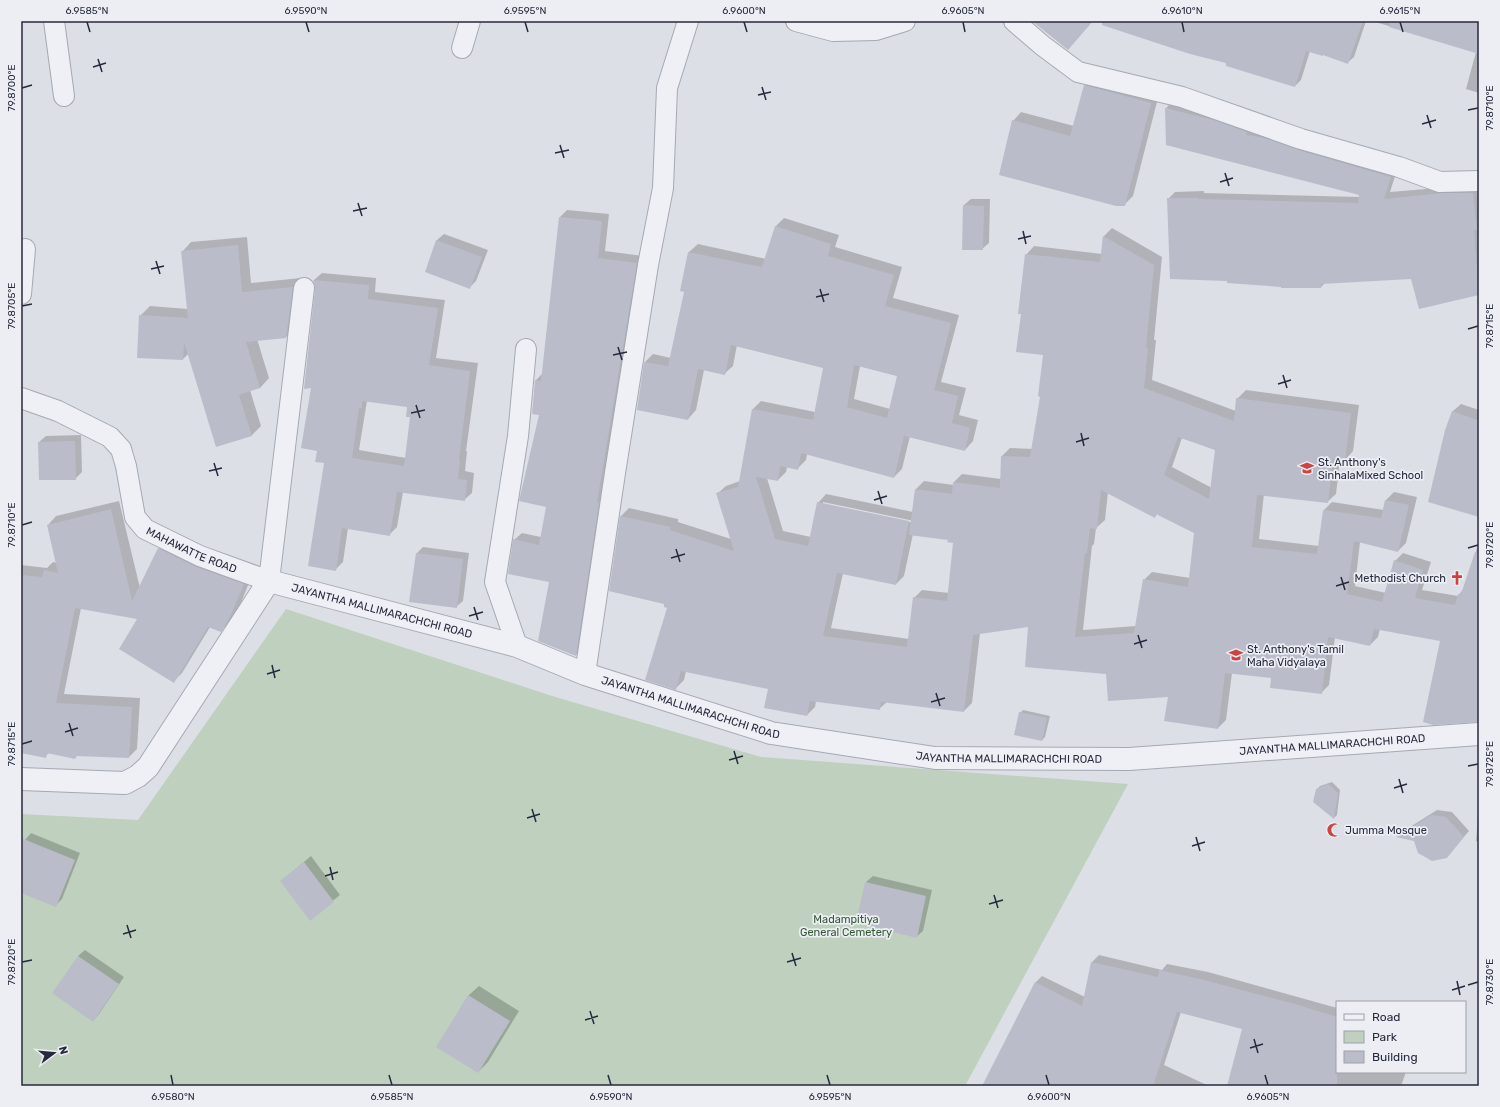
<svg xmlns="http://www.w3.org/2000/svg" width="1500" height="1107" font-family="Rubik,sans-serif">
	<rect width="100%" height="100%" fill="#dcdfe6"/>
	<!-- green -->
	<path fill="#bfd0be" d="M286,609L552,696L761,757L1128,784L965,1086H21V814L138,820Z"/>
	<!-- shadow -->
	<path fill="#0003" fill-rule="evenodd" d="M1103,21H1366L1354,57L1347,63L1324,54L1310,51L1301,80L1295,86L1228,63L1190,53L1102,24Z
		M1372,21H1479V93L1466,89L1476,52Z
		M1094,77L1159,94L1133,196L1125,204L1013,121L1021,112L1074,126L1085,86Z
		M1172,102L1397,170L1390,192L1450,187L1479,186V294L1420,308L1412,278L1326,282L1321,287L1228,280L1168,199L1175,192L1204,191V193L1360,197V194L1166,108Z
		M971,199H990L989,243L982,249L964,205Z
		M567,210L609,214L605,251L643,256L583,648L576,655L550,582L514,540L522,533L541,537L547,507L540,414L536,380L543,373L560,217Z
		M784,218L839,235L835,247L902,267L893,298L959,315L941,382L966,388L959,415L978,420L973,441L965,450L910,436L902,469L894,477L807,454L806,460L797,469L787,467L786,472L778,480L767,478L783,531L811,537L818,503L826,494L913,512L916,489L924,481L954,485V482L962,474L1001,479L1002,456L1010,448L1033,449L1041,396L1044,354L1022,313L1026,255L1034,246L1102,254L1104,236L1112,228L1162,257L1154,340H1156L1152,380L1236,411L1237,399L1246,390L1359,405L1353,451L1345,460L1340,459L1336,494L1327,502L1264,494L1259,539L1319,546L1324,510L1332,502L1384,510L1386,500L1394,492L1417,497L1406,543L1398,551L1360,542L1355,586L1386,593L1395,561L1403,553L1431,562L1422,590L1458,596L1464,588L1479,542V692L1441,640L1380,629L1378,637L1370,645L1335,637L1329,685L1321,693L1272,677L1232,673L1226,720L1218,728L1169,696L1106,673L1029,626L980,633L972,703L964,711L887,702L879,709L816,701L815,707L807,715L769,688L686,671L684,680L675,689L669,607L666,604L610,591L621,516L629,508L678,519V522L731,539L717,494L726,486L740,481L753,409L761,401L815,412L824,368L737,345L733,366L724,374L704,370L696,410L688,419L645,362L653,354L671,358L685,291H681L689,252L698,244L766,259L776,226ZM860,366L898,376L890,409L854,399ZM1182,438L1216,450L1212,488L1172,467ZM1108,492L1155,517L1157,514L1195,533L1190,578L1152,572L1144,580L1136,626L1083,630L1092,546L1094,544L1096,528L1105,520ZM823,502L914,521V523L823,504ZM913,534L949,539L954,542L949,593L922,590L914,598L909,639L831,628L843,573L896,584L904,576Z
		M444,234L488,250L476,281L470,287L426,271L437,240Z
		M247,237L251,283L301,278L296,327L286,337L257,339L269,378L260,388L250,390L261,426L251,436L189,353L183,359L140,316L150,306L188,309L182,252L191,242Z
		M322,273L376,278L375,292L445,300L436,358L478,363L466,451H467L465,471L474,473L472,493L464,500L403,492L397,527L389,535L348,528L343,562L335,570L325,462L318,450L312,387L316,289L314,280ZM367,401L409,406L411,416L406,458L359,450Z
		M1461,404L1479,410V516L1452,412Z
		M81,435L82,472L75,479L39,442L46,436Z
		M119,501L140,588L159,549L167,540L252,575L239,608L229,622L221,631L210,627L182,673L174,681L138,618L81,608L64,694L140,698L137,749L129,757L78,755L75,758L49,753L45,756L21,752V565L47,568L53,562L57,563L48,525L56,516Z
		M423,547L469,553L463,601L456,607L416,554Z
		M1023,710L1050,716L1045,737L1042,740L1020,713Z
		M1332,782L1340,790L1337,815L1334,818L1317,789L1320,786Z
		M1479,805V842L1476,841Z
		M1437,810L1452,812L1469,831L1450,853L1414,840L1398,836L1402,832Z
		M31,833L80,853L62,899L55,906L21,891V849L25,840Z
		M311,856L340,895L310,919L281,881Z
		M873,876L932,890L923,931L916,937L866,882Z
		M85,950L124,977L99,1014L93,1021L78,956Z
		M1099,955L1162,970L1167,964L1208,972L1337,1008V1072H1406L1401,1086H1228L1243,1028L1181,1012L1164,1065L1209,1086H983L1035,983L1042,976L1085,997L1092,962Z
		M479,986L519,1011L488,1062L478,1072L438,1047L469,995Z"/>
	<!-- building -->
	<path fill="#babdc9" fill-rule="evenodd" d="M1032,21H1093L1068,50Z
		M1103,21H1363L1348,64L1323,55V56L1306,51L1295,87L1226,66V63L1190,54L1102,25Z
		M1390,21H1479V54L1389,27Z
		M1084,85L1151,103L1125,206H1116L999,175L1012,120L1070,136Z
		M1165,108L1214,120L1247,132L1246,135L1265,138L1298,150L1391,177L1384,199L1443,193H1473L1477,230H1474L1479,295L1419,309L1411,279L1321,284V288H1281V287L1227,283V281L1170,279L1167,198H1198V199L1358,203L1359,195L1166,145Z
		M963,205L984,206L983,250H962Z
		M559,217L602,221L598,258L637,263L597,502L599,503L576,656L538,641L549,582L508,574L513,539L539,545L546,507L519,501L539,415L532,414L535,380L541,381Z
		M775,226L831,244L828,256L894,275L885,306L951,323L934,390L958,396L952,423L970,428L965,451L904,436L894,478L801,453L798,470L780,466L778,481L756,477L775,539L808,546L817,502L909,521L896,585L837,573L823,636L907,647L913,597L947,601L953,543L947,542L948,540L909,535L915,489L952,494L953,482L1000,488L1001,456L1030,457L1040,397L1038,396L1043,355L1016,352L1021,314H1018L1025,254L1100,262L1103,236L1154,265L1146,347L1148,348L1144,388L1234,421L1236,398L1351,413L1345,461L1333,459L1328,503L1257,495L1252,547L1317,554L1323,510L1381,518L1385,500L1409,505L1398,552L1354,541L1347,594L1382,602L1394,560L1423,570L1415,598L1455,605L1458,594H1461L1475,552L1479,553V722L1433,725L1423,722L1440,641L1374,629L1370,646L1328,637L1322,694L1270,688L1271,678L1225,673L1218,729L1164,721L1168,697L1108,701L1106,674L1025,667L1028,627L973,635L964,712L881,702L880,710L810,701L807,716L764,708L768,689L681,671L676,690L645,680L667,608L664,607V604L609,591L620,516L671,527L670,530L734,551L716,493L738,487L752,409L813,420L823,368L731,345L725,375L698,369L688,420L637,410L644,362L668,366L684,292L680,291L688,252L762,267ZM854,365L897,376L887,418L847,407ZM1178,437L1215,450L1209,499L1164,475ZM1101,490L1155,518L1156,514L1194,533L1188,587L1143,579L1134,633L1075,637L1085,553H1087L1090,528L1097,529Z
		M436,240L482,257L470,289L425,272Z
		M238,245L242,292L293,287L286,338L246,342L260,388L239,395L252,436L216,447L184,342L183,360L137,358L139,315L188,318L181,251Z
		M313,280L369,285L368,299L438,308L429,365L470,371L459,459H460L458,479L467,480L465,501L397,492L390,536L342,528L336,571L308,566L324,463L315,462L317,451L301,448L311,388L304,389L315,289ZM362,401L407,407L406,417H410L404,466L352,458L359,408H362Z
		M1452,411L1479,421V517L1428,502L1445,430Z
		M75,441L76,480H39L38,442Z
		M111,509L132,601L158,548L196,567L244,584L230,617L221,632L208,627L174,683L119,649L137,619L75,608L56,703L132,707L129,758L76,756L75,759L47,753L46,758L21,753V575L42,577L44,570L58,573L47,525Z
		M416,553L463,559L457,608L409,602Z
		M1019,712L1047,718L1042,741L1014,735Z
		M1328,784L1338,793L1334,819L1313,802L1316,789Z
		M1431,815L1446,817L1464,837L1447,858L1432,861L1418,853L1414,841L1396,837Z
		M21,838L75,860L56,907L21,893Z
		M304,862L334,902L310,921L280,881Z
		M865,882L926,896L917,938L856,923Z
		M78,956L119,984L93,1022L52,993Z
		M1091,962L1158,977L1159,970L1200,979L1295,1004L1337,1017V1086H1227L1242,1029L1177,1012L1153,1086H982L1035,982L1082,1006Z
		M468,995L510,1021L478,1073L436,1047Z"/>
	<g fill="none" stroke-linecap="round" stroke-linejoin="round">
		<defs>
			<g id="minor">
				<path d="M54,21L64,96"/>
				<path d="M796,21L833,31L876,30L905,21"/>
				<path d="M1014,21L1043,46L1078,72L1182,97L1301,139L1399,167L1440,182L1479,181"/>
				<path d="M462,48L470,21"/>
				<path d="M21,294L25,249"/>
				<path id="s1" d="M21,398L58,411L110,437L121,449L126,466L135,517L145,529L200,556L269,581L304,288"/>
				<path d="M517,646L495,582L518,436L526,349"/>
				<path d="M585,674L615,473L648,265L663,188L667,88L688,21"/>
			</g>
			<g id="tertiary">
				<path id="s2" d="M21,779L125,783L138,776L148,767L269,581L517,646L585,674L771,733L935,758L1129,759L1479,734"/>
			</g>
		</defs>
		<!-- minor casing -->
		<use href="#minor" stroke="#a5a9b3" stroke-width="22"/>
		<!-- tertiary casing -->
		<use href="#tertiary" stroke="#a5a9b3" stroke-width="24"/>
		<!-- minor -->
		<use href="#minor" stroke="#eff0f5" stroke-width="20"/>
		<!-- tertiary -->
		<use href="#tertiary" stroke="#eff0f5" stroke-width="22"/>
	</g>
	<!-- ticks -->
	<path fill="none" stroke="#262a3d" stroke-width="1.5" d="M87,22L90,32M306,22L309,32M525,22L528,32M744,22L747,32M963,22L965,32M1182,22L1184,32M1400,22L1403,32M98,59L102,72M93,67L106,63M762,87L766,100M22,88L32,85M758,95L771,92M1468,110L1478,108M1427,115L1431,128M1422,124L1436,120M560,145L564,158M555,153L569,150M1225,173L1229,186M1220,182L1233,178M358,203L362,216M353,211L367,208M1023,231L1026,244M1018,239L1031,236M156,261L160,274M151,269L164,266M820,289L824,302M816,297L829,294M22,306L32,304M1468,329L1478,326M618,347L622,360M613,355L627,352M1283,375L1287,388M1278,384L1291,380M416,405L420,418M411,413L425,410M1081,433L1084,446M1076,442L1089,438M214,463L218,476M209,471L222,468M878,491L882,504M874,500L887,496M22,525L32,522M1468,548L1478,545M676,549L680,562M671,558L685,554M1341,577L1345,590M1336,586L1349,582M474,607L478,620M469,616L483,612M1138,635L1142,648M1134,644L1147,640M272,665L275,678M267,674L280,670M936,693L940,706M931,702L945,698M69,723L73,736M65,732L78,728M22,744L32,741M734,751L738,764M729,760L743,756M1468,766L1478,764M1399,779L1403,793M1394,788L1407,784M532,809L536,822M527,818L540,814M1196,837L1200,851M1192,846L1205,842M330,867L333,880M325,876L338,872M994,895L998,908M989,904L1003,900M127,925L131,938M123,934L136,930M792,953L796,966M22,962L32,960M787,962L801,958M1457,981L1460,995M1468,985L1478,982M1452,990L1465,986M590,1011L594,1024M585,1020L598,1016M1254,1039L1258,1053M1250,1048L1263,1044M171,1075L173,1085M389,1075L392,1085M608,1075L611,1085M827,1075L830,1085M1046,1075L1049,1085M1265,1075L1268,1085"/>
	<!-- icons -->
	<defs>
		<symbol id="school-bare" viewBox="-9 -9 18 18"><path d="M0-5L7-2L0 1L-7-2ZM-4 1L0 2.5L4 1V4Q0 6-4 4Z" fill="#cd4340" stroke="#eceef4" stroke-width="2.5" paint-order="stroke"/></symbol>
		<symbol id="church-bare" viewBox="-9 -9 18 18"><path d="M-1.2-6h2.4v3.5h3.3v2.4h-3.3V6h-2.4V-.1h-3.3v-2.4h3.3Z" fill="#cd4340" stroke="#eceef4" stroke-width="2.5" paint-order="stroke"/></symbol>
		<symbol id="mosque-bare" viewBox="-9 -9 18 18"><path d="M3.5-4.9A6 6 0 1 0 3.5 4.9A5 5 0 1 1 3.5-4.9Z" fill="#cd4340" stroke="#eceef4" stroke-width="2.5" paint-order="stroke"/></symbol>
	</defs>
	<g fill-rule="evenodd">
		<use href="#school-bare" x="1297" y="458" width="20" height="20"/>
		<use href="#church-bare" x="1447" y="568" width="20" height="20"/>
		<use href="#school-bare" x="1226" y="645" width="20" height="20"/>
		<use href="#mosque-bare" x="1324" y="820" width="20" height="20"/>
	</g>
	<g text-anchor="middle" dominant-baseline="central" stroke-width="3.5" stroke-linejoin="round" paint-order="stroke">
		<!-- poi labels -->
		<g font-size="11" fill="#262a3d" stroke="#eceef4" text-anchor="start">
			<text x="1318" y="462">St. Anthony's<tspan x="1318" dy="13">SinhalaMixed School</tspan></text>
			<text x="1446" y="578" text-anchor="end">Methodist Church</text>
			<text x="1247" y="649">St. Anthony's Tamil<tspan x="1247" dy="13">Maha Vidyalaya</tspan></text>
			<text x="1345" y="830">Jumma Mosque</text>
		</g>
		<!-- street labels -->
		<g font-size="11" fill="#262a3d" stroke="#eceef4">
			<text stroke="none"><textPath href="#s1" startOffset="250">MAHAWATTE ROAD</textPath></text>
			<text stroke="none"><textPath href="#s2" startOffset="471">JAYANTHA MALLIMARACHCHI ROAD</textPath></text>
			<text stroke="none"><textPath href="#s2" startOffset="795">JAYANTHA MALLIMARACHCHI ROAD</textPath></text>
			<text stroke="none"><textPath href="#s2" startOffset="1443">JAYANTHA MALLIMARACHCHI ROAD</textPath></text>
			<text stroke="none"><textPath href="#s2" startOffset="1119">JAYANTHA MALLIMARACHCHI ROAD</textPath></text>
		</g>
		<!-- park labels -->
		<g font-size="11" fill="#345834" stroke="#eceef4">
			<text x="846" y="919">Madampitiya<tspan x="846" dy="13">General Cemetery</tspan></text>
		</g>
	</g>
	<!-- border -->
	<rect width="1500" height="1107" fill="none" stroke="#eceef4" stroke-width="44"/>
	<!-- legend -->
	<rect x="1336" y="1001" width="130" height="72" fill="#eceef4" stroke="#9da0ab"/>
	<rect x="1344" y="1014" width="20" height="6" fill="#eff0f5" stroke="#9da0ab"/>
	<text x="1372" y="1021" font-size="12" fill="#262a3d">Road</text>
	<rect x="1344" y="1031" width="20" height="12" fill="#bfd0be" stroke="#9da0ab"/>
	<text x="1372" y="1041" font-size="12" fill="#262a3d">Park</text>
	<rect x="1344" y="1051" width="20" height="12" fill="#babdc9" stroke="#9da0ab"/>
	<text x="1372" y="1061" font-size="12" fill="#262a3d">Building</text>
	<!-- north arrow -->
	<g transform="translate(54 1053) rotate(74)" stroke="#eceef4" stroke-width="3" paint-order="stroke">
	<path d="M0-3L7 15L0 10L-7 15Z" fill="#262a3d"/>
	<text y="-6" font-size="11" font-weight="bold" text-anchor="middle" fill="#262a3d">N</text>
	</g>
	<rect x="22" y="22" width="1456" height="1063" fill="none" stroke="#262a3d" stroke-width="1.5"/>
	<g font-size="10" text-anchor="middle" fill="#262a3d">
		<text x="87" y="14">6.9585°N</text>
		<text x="306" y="14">6.9590°N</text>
		<text x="525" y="14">6.9595°N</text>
		<text x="744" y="14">6.9600°N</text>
		<text x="963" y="14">6.9605°N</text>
		<text x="1182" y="14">6.9610°N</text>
		<text x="1400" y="14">6.9615°N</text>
		<text transform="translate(11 88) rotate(-90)" y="4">79.8700°E</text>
		<text transform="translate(1489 108) rotate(-90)" y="4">79.8710°E</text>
		<text transform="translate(11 306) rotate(-90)" y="4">79.8705°E</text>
		<text transform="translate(1489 326) rotate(-90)" y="4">79.8715°E</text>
		<text transform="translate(11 525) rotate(-90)" y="4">79.8710°E</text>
		<text transform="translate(1489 545) rotate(-90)" y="4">79.8720°E</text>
		<text transform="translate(11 744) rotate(-90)" y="4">79.8715°E</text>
		<text transform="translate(1489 764) rotate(-90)" y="4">79.8725°E</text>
		<text transform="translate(11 962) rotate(-90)" y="4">79.8720°E</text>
		<text transform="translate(1489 982) rotate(-90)" y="4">79.8730°E</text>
		<text x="173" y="1100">6.9580°N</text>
		<text x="392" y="1100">6.9585°N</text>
		<text x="611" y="1100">6.9590°N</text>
		<text x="830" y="1100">6.9595°N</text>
		<text x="1049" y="1100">6.9600°N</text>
		<text x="1268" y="1100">6.9605°N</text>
	</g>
</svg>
